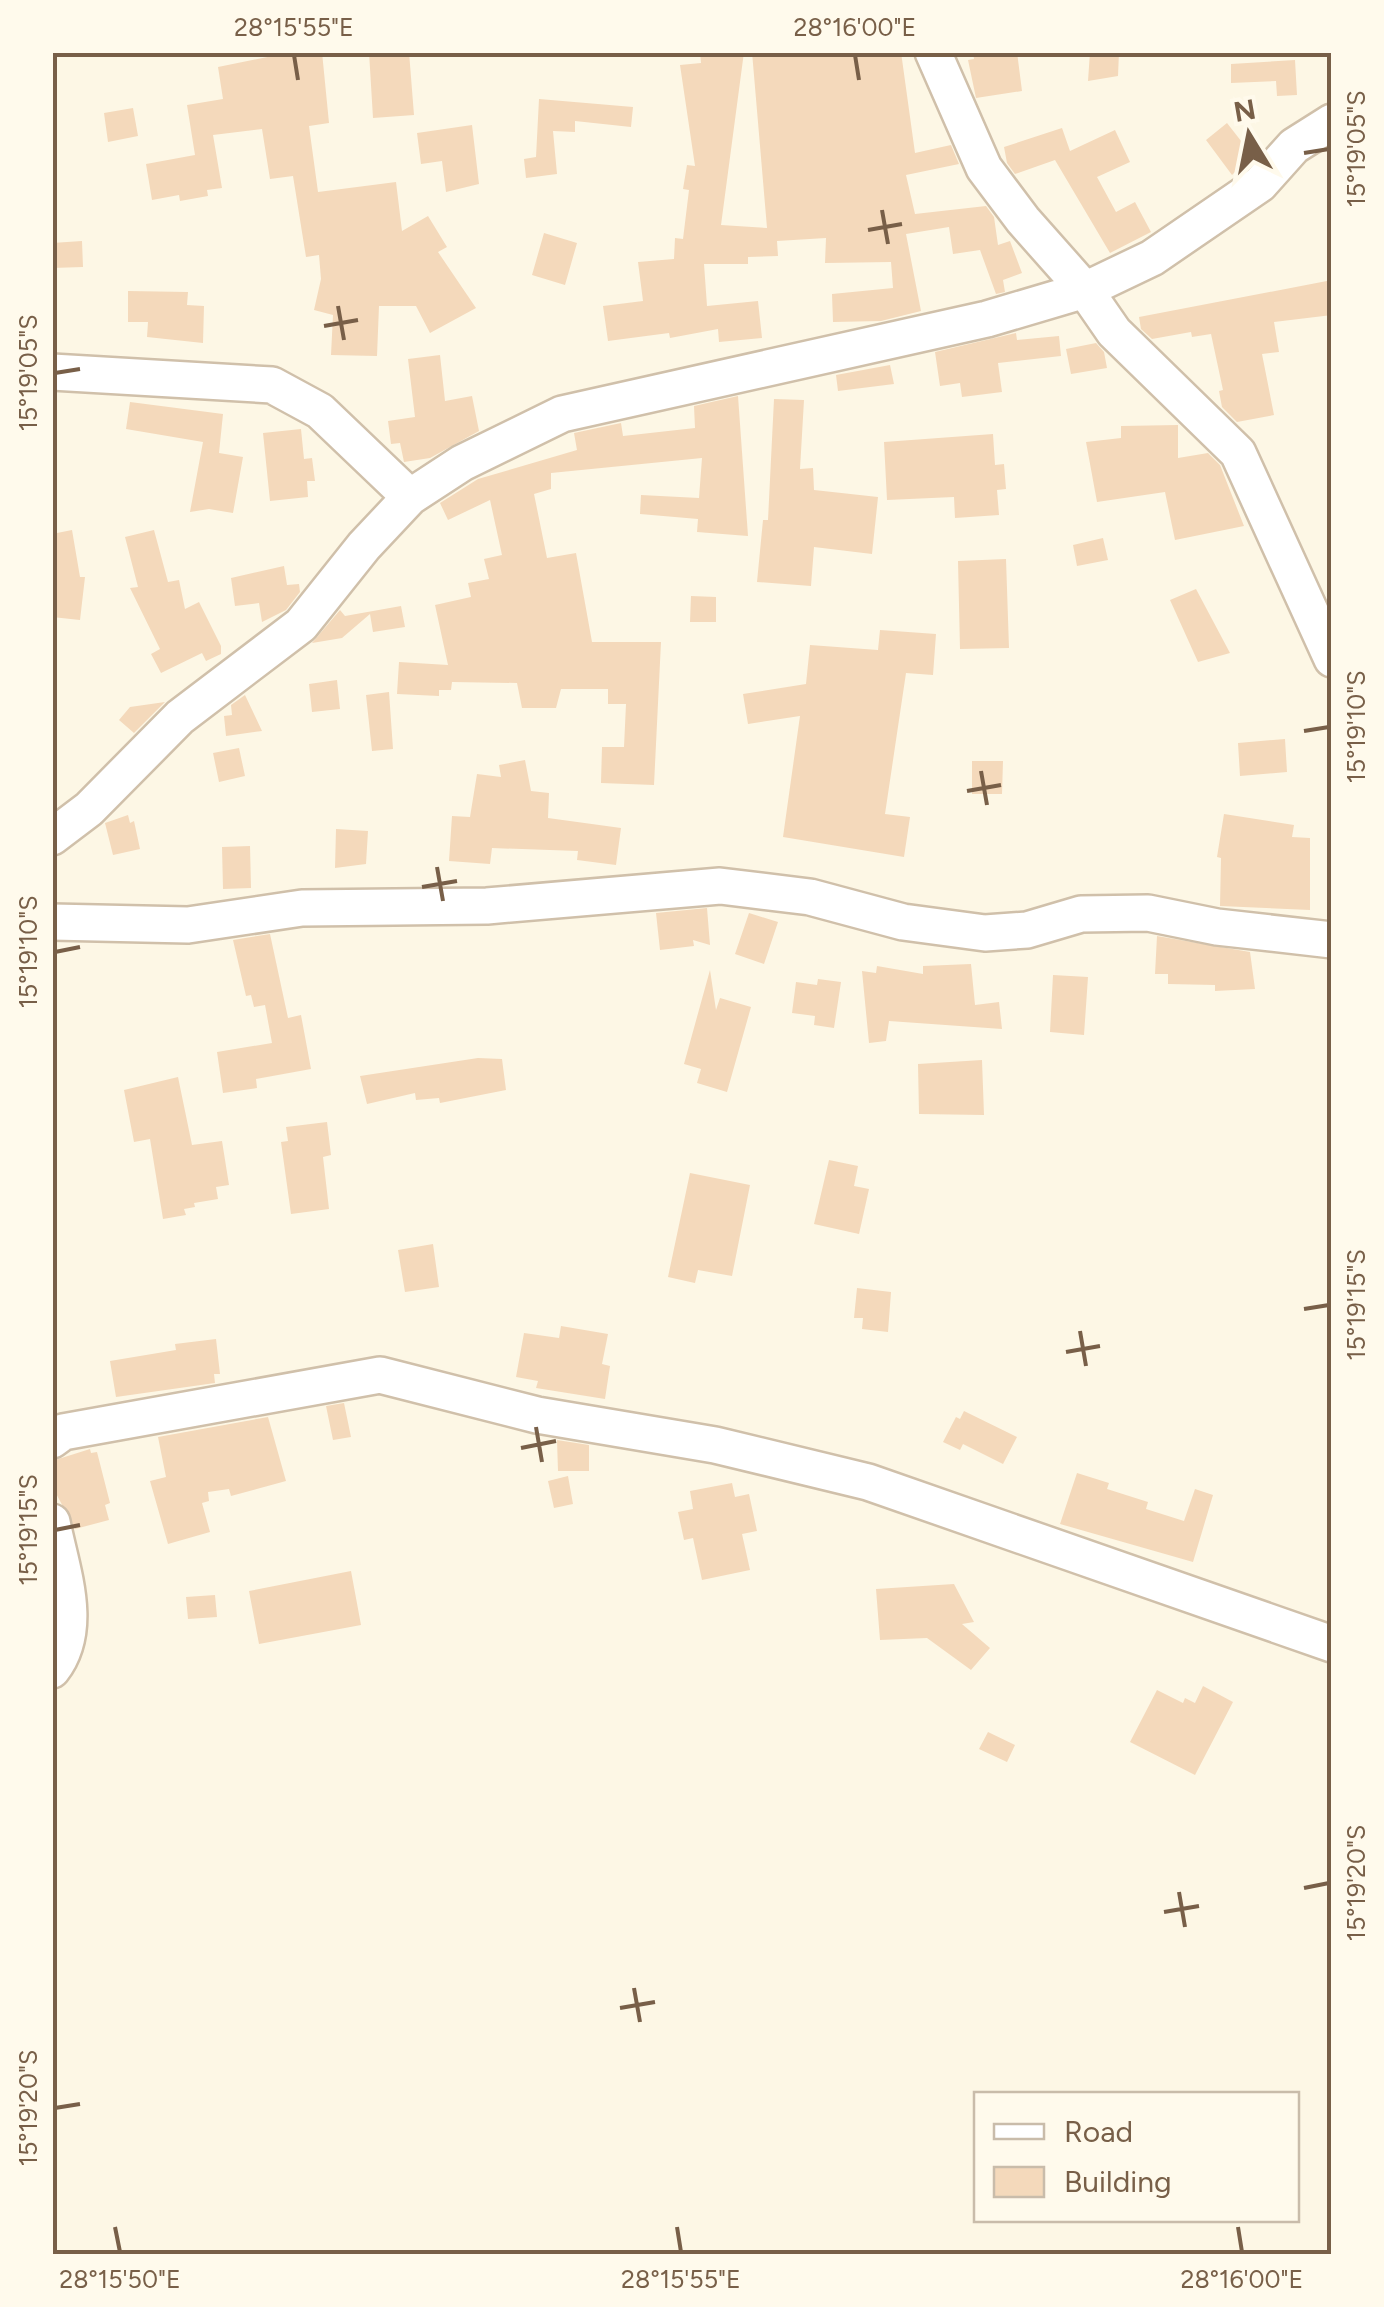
<svg xmlns="http://www.w3.org/2000/svg" width="1384" height="2307" font-family="Figtree,sans-serif">
	<rect width="100%" height="100%" fill="#fdf7e5"/>
	<!-- building -->
	<path fill="#f4d9bb" d="M292,52H322L329,123L309,126L318,192L396,182L402,231L428,216L447,247L438,252L476,308L430,333L416,306H379L377,356L331,355L333,315L314,310L321,279L319,255L306,257L293,176L270,179L262,129L213,135L222,188L207,190L208,196L180,201L179,195L152,200L146,164L195,155L187,105L223,99L218,67Z
		M369,52H409L414,115L373,118Z
		M700,52H744L721,225L767,228L752,52H901L915,153L951,145L959,164L906,175L915,214L986,206L994,217L998,245L1010,241L1022,273L1003,280L1005,292L996,294L980,250L953,254L949,227L906,234L921,311L881,321L833,322L832,294L893,288L891,262L825,263L826,238L777,241L778,256L748,257V264H704L707,306L758,301L762,338L719,342L718,329L670,338L669,333L608,341L603,306L643,301L638,262L674,259L675,238L683,239L689,190L683,189L687,165L695,166L680,65L701,63Z
		M973,52H1017L1022,91L976,98L968,60L974,59Z
		M1090,52H1119L1118,76L1088,81Z
		M1295,60L1297,95L1277,96L1276,81L1231,83V64Z
		M539,99L633,107L631,127L575,121V132L553,131L557,174L526,178L524,159L536,157Z
		M133,108L138,136L108,142L104,113Z
		M1227,123L1252,155L1232,175L1206,140Z
		M472,125L479,184L446,192L442,161L421,164L417,133Z
		M1062,128L1070,151L1115,130L1130,162L1097,177L1116,212L1135,202L1151,232L1110,253L1055,160L1015,174L1007,163L1004,147Z
		M544,233L577,243L565,285L532,275Z
		M82,241L83,267L52,268V243Z
		M1332,280V315L1274,322L1279,352L1262,354L1274,415L1237,422L1222,407L1219,391L1223,390L1211,334L1192,337L1191,332L1152,339L1141,329L1139,317Z
		M128,291L188,292L187,305L204,306L203,343L147,337L148,322H128Z
		M1016,333L1017,340L1059,336L1061,356L998,363L1002,392L962,397L960,383L940,386L935,352Z
		M1096,343L1104,352L1107,368L1071,374L1066,349Z
		M440,355L445,401L472,396L479,431L430,458L404,462L400,443L391,444L388,421L415,417L408,359Z
		M890,365L894,384L838,391L836,375Z
		M738,396L748,536L697,532L698,519L640,514L641,495L699,498L702,458L551,473V489L534,494L547,558L576,553L592,642H661L654,785L601,783L602,747H624L626,704H608V689H561L556,708H522L517,683L452,682L451,690H439V696L397,694L399,662L448,665L435,605L471,597L468,583L489,579L484,559L502,555L490,500L448,520L440,503L478,479L577,450L574,433L621,423L623,436L695,428L694,406Z
		M774,399L804,400L800,469L813,468L814,490L878,497L872,554L814,547L811,586L757,582L763,520H768Z
		M130,402L223,414L219,453L243,457L233,513L209,509L190,512L203,442L126,429Z
		M1178,425V458L1208,453L1220,465L1244,526L1175,540L1165,492L1097,502L1086,442L1121,438V426Z
		M301,429L304,459L312,458L315,481H307L308,497L270,501L263,433Z
		M993,434L995,465L1004,464L1006,489L997,490L999,515L955,518L954,497L887,500L884,442Z
		M72,530L80,577H85L80,620L52,617V534Z
		M154,530L168,582L179,580L185,609L199,602L221,646V654L206,661L202,653L161,673L151,654L160,649L130,588L138,587L125,537Z
		M1103,538L1108,560L1077,566L1073,545Z
		M1006,559L1009,648L960,649L958,561Z
		M284,566L287,585L299,584L300,592L286,610L262,622L259,603L235,606L231,578Z
		M1196,589L1230,653L1198,662L1170,600Z
		M691,596L716,597V622H690Z
		M401,606L405,627L373,632L370,614L342,638L312,643L340,610L345,616Z
		M880,630L936,634L933,675L906,673L885,814L910,817L904,857L783,837L800,716L748,724L743,694L806,684L810,645L878,650Z
		M337,680L340,709L312,712L309,684Z
		M389,692L393,749L372,751L366,695Z
		M245,695L262,731L226,736L224,716L232,715L231,705Z
		M165,702L134,733L119,720L130,707Z
		M1285,739L1287,772L1240,776L1238,743Z
		M239,748L245,776L219,782L213,753Z
		M525,760L531,791L549,793L548,818L621,828L616,865L577,860L578,851L492,848L490,864L449,861L452,816L470,817L477,774L501,777L499,765Z
		M972,761H1003L1002,794H972Z
		M1224,814L1294,825L1292,837L1310,838V910L1220,906L1221,858L1217,857Z
		M128,815L130,823L134,821L140,849L113,855L105,823Z
		M336,829L368,831L366,864L335,868Z
		M250,846L251,888L223,889L222,847Z
		M707,908L710,945L693,940L694,946L660,950L656,913Z
		M749,913L778,922L764,964L735,954Z
		M270,934L288,1018L301,1015L311,1069L256,1079L257,1088L223,1093L217,1052L272,1043L265,1005L254,1007L251,995L246,996L233,940Z
		M1157,936L1250,952L1255,989L1215,991V985L1168,984V974H1155Z
		M971,964L975,1005L999,1002L1002,1029L889,1021L886,1041L869,1043L862,971L876,973L877,966L923,974V966Z
		M710,970L716,1010L720,998L751,1007L727,1092L697,1083L701,1069L684,1064Z
		M1053,975L1088,977L1084,1035L1050,1032Z
		M818,979L841,982L834,1028L814,1025L815,1016L792,1013L796,982L817,985Z
		M478,1058L502,1059L506,1090L440,1103L439,1098L416,1100L415,1093L367,1104L360,1076Z
		M982,1060L984,1115L919,1114L918,1064Z
		M178,1077L192,1145L222,1141L229,1185L216,1187L218,1199L194,1203L195,1207L184,1209L186,1215L163,1219L150,1139L134,1142L124,1090Z
		M327,1122L331,1155L323,1157L329,1209L291,1214L281,1142L288,1141L286,1127Z
		M829,1160L858,1166L854,1186L869,1189L859,1234L814,1224Z
		M690,1173L750,1185L732,1276L698,1270L695,1283L668,1277Z
		M433,1244L439,1287L405,1292L398,1250Z
		M857,1288L891,1292L888,1332L862,1329L863,1318H854Z
		M561,1326L608,1334L602,1364L610,1366L605,1399L536,1388L538,1381L516,1377L524,1333L559,1338Z
		M216,1339L220,1374H214L215,1383L116,1397L110,1361L176,1350L175,1344Z
		M344,1403L351,1437L333,1440L326,1406Z
		M964,1411L1017,1437L1003,1464L963,1444L960,1450L943,1442L956,1417L960,1419Z
		M268,1417L286,1481L231,1496L229,1489L208,1492L209,1501L202,1503L210,1532L168,1544L150,1481L166,1477L158,1437Z
		M557,1440L589,1445V1471H558Z
		M90,1449L91,1453L97,1452L110,1503L105,1505L109,1520L75,1529L52,1486V1461Z
		M1077,1473L1109,1483L1107,1489L1148,1502L1146,1509L1184,1521L1195,1489L1213,1495L1193,1562L1060,1524Z
		M568,1476L573,1504L554,1508L548,1481Z
		M732,1483L735,1497L749,1494L757,1531L742,1534L750,1570L702,1580L693,1538L684,1540L678,1512L693,1509L690,1491Z
		M351,1571L361,1625L259,1644L249,1591Z
		M954,1584L974,1622L962,1624L990,1648L971,1670L927,1638L880,1640L876,1589Z
		M215,1595L217,1617L188,1619L186,1597Z
		M1203,1686L1233,1702L1195,1775L1130,1742L1157,1690L1183,1703L1185,1698L1195,1703Z
		M988,1732L1015,1745L1007,1762L979,1749Z"/>
	<g fill="none" stroke-linecap="round" stroke-linejoin="round">
		<defs>
			<path id="minor" d="M933,52L984,168L1023,220L1085,290L1114,332L1238,453L1332,659
				M52,372L272,385L320,411L410,497
				M52,837L89,809L180,717L301,625L364,546L410,497L462,463L562,414L987,319L1085,290L1152,258L1260,184L1294,146L1332,122
				M52,922L188,925L302,908L487,906L720,886L810,897L903,922L985,933L1027,930L1081,914L1148,913L1217,927L1332,940
				M52,1440L63,1432L380,1375L537,1415L715,1445L868,1482L1332,1644
				M52,1522C61,1569 85,1628 52,1670"/>
		</defs>
		<!-- minor casing -->
		<use href="#minor" stroke="#d0c0aa" stroke-width="40"/>
		<!-- minor -->
		<use href="#minor" stroke="#fff" stroke-width="35"/>
	</g>
	<!-- ticks -->
	<path fill="none" stroke="#785f48" stroke-width="4" d="M294,55L298,80M855,55L859,80M1304,153L1329,149M882,210L888,244M868,230L902,224M338,306L344,340M324,326L358,320M55,373L80,369M1304,731L1329,727M981,771L987,805M967,791L1001,785M437,867L443,901M422,887L457,881M55,952L80,947M1304,1309L1329,1305M1080,1331L1086,1366M1066,1352L1100,1346M536,1427L542,1462M521,1448L556,1441M55,1530L80,1525M1304,1888L1329,1883M1179,1892L1185,1927M1164,1912L1199,1906M634,1988L640,2022M620,2008L655,2002M55,2108L80,2104M115,2227L120,2252M677,2227L681,2252M1238,2227L1242,2252"/>
	<!-- border -->
	<rect width="1384" height="2307" fill="none" stroke="#fffaec" stroke-width="110"/>
	<!-- legend -->
	<rect x="974" y="2092" width="325" height="130" fill="#fffaec" stroke="#c9bcaa" stroke-width="2.5"/>
	<rect x="994" y="2124" width="50" height="15" fill="#ffffff" stroke="#c9bcaa" stroke-width="2.5"/>
	<text x="1064" y="2142" font-size="30" fill="#785f48">Road</text>
	<rect x="994" y="2167" width="50" height="30" fill="#f4d9bb" stroke="#c9bcaa" stroke-width="2.5"/>
	<text x="1064" y="2192" font-size="30" fill="#785f48">Building</text>
	<!-- north arrow -->
	<g transform="translate(1249 135) rotate(350)" stroke="#fffaec" stroke-width="8" paint-order="stroke">
	<path d="M0-8L18 38L0 25L-18 38Z" fill="#785f48"/>
	<text y="-15" font-size="28" font-weight="bold" text-anchor="middle" fill="#785f48">N</text>
	</g>
	<rect x="55" y="55" width="1274" height="2197" fill="none" stroke="#785f48" stroke-width="4"/>
	<g font-size="25" text-anchor="middle" fill="#785f48">
		<text x="294" y="36">28°15'55"E</text>
		<text x="855" y="36">28°16'00"E</text>
		<text transform="translate(1356 149) rotate(-90)" y="9">15°19'05"S</text>
		<text transform="translate(28 373) rotate(-90)" y="9">15°19'05"S</text>
		<text transform="translate(1356 727) rotate(-90)" y="9">15°19'10"S</text>
		<text transform="translate(28 952) rotate(-90)" y="9">15°19'10"S</text>
		<text transform="translate(1356 1305) rotate(-90)" y="9">15°19'15"S</text>
		<text transform="translate(28 1530) rotate(-90)" y="9">15°19'15"S</text>
		<text transform="translate(1356 1883) rotate(-90)" y="9">15°19'20"S</text>
		<text transform="translate(28 2108) rotate(-90)" y="9">15°19'20"S</text>
		<text x="120" y="2288">28°15'50"E</text>
		<text x="681" y="2288">28°15'55"E</text>
		<text x="1242" y="2288">28°16'00"E</text>
	</g>
</svg>
